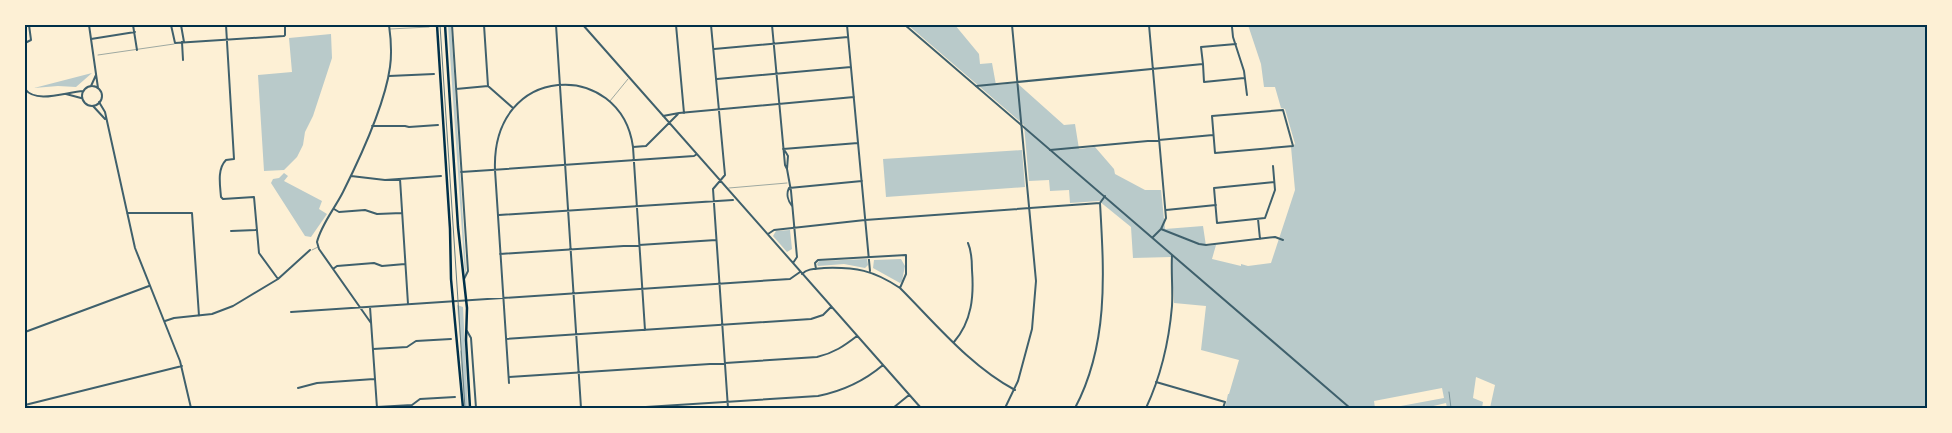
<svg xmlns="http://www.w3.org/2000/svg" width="1952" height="433" font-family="'Noto Sans',sans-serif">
	<rect width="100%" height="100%" fill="#fdf0d5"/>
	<!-- green -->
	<path fill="#b9caca" d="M448,25H451L466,269L465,276Z
		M908,25H955L979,54L980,64L992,63L996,85L1017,83L1064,125L1075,124L1079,149L1095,147L1114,169L1115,174L1145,190H1161L1165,229L1203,226L1206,246L1216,245L1212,259L1241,266V264L1248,266L1271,263L1295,190L1291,147L1295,144L1285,109L1281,108L1275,87H1264L1261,64L1248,25H1927V408H1490L1495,385L1476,377L1473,398L1483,402L1482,408H1447L1446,403L1425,408H1390L1444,398L1442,388L1374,401L1375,408H1225L1228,394H1229L1239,360L1201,350L1206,306L1174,303L1171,257L1133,258L1131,227L1099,201L1070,203L1069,190L1050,191L1049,180L1029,181L1024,125Z
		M331,34L332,58L313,116L305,132L303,145L297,157L284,170L264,171L258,75L292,72L289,38Z
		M92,73L76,87L58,86L34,88Z
		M1022,150L1025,187L886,197L883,159Z
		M284,173L288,176L284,181L322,201L319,209L327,214L311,237L305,236L271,183L273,179L279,178Z
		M790,230L792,249L787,252L773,236L776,231Z
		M867,259L868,265L865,268L844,264L818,266L817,264L819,261Z
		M901,259L905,266L902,281L900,283L873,268L874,260Z
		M457,305L463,307L468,408H464L460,351L461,350Z"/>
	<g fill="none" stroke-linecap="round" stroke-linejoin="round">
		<!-- service -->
		<path stroke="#3f606c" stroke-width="0.5" d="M390,29L429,27
			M98,55L174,44
			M610,101L628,79
			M729,188L787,183
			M312,250L318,247
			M1449,392L1451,408"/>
		<!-- minor -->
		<path stroke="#3f606c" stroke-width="2" d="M133,25L137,50
			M171,25L175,43L284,36L285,35V25
			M181,25L184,42
			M226,25L234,159L226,160C217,169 220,185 221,197L223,199L254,197L259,253L278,279
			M452,25L468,271L464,279
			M484,25L488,86
			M556,25L581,408
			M583,25L921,408
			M676,25L684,113
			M711,25L725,175L713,189L728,408
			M772,25L785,165L787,169
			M847,25L870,271
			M1149,25L1166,218L1161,229L1153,237
			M452,26L461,25
			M1232,27L1233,37L1244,71L1247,95
			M91,39L135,32
			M182,42L183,60
			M25,43L31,40L29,25
			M714,49L848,37
			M1203,64L1204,82L1244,78
			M389,76L434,74
			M717,79L851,67
			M976,86L1203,64L1201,47L1236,44
			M456,89L488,86L513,108
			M99,102L105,112L135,248L180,361L191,408
			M93,106L105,119
			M1283,110L1293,146L1215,153L1212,116Z
			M663,116L679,113L854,97
			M372,126H405L409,127L438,125
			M633,147L646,146L678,114
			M783,149L858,143
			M1050,150L1213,135
			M785,151L788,156L787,169L791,191L797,257L793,263
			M1273,166L1275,190L1265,218L1217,223L1214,188L1274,182
			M461,172L694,156L697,154
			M351,176L385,180L441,176
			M400,179L408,304
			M789,188L862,181
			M789,188C786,194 788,201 792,206
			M334,209L339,212L365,210L377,214L402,213
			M1166,210L1216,205
			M127,213H192L199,316
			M499,215L733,200
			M1258,219L1260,239
			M1161,229L1199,244L1206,245L1275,237L1283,240
			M231,231L256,230
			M768,234L774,230L865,220L1100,203L1105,196
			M500,254L716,240
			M333,269L337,266L374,263L382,266L405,264
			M816,269L815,263L818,260L906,255V274L900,288
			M802,274C808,268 816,269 824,268C856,267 873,270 900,288C935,323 970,366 1015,390
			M370,307L377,408
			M291,312L790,279L800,272
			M165,321L174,318L212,314L233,306L278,279L310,250
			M371,323L319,249L317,242C321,225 335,208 343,192C360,158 385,104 390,67C392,53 391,39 389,25
			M467,331L471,338L476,408
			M25,332L149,286
			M506,339L811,319L823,315L831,307
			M954,342C972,321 974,296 972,270C972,261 972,252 968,243
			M373,349L407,347L416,341L451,339
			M509,377L817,357C834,353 844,346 857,336
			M1156,382L1225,402L1223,408
			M509,383L495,170C491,62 621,59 633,147L645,330
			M298,388L317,383L374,379
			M25,405L182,366
			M377,407L412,405L420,399L455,397
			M630,408L818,396C843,391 863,382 883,365
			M893,408L909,395
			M1005,408L1018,381L1032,329L1036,281L1012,25
			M1075,408C1109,344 1104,272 1100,203"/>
		<!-- tertiary -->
		<path stroke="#3f606c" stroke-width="2" d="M89,25L98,88
			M905,25L1350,408
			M82 96a10 10 0 1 1 20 0a10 10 0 1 1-20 0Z
			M91,86L96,75
			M25,89C36,104 66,92 83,91
			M66,94L81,98
			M1146,408C1161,376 1169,341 1172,306C1173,289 1171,272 1172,255"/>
		<!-- secondary -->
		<path stroke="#003049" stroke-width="2.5" d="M437,25L450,229L451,279L463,408
			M445,25L458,227L467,308L466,340L470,408"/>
		<!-- tram -->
		<path stroke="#657d81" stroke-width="1" d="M440,25L465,408"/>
	</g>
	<!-- border -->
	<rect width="1952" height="433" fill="none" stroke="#fdf0d5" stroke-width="52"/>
	<rect x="26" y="26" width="1900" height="381" fill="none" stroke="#003049" stroke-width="2"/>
</svg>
